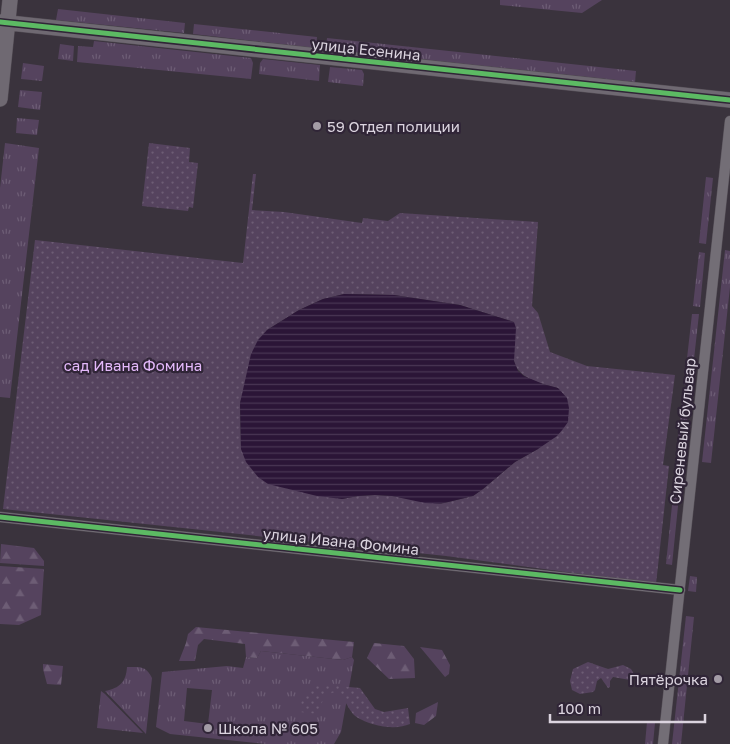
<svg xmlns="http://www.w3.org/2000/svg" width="730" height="744" font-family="'Golos Text',sans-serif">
	<defs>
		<pattern id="grass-tufts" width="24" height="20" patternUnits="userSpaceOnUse" patternTransform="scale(1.25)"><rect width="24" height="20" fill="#55435e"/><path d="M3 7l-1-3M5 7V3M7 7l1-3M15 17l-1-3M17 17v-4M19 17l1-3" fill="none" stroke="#6d5d75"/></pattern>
		<pattern id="forest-firs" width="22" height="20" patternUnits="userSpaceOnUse" patternTransform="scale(1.25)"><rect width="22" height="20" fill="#55435e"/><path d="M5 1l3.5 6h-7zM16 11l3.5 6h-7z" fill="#6d5d75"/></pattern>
		<pattern id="park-dots" width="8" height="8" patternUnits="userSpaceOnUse" patternTransform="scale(1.25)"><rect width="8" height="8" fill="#55435e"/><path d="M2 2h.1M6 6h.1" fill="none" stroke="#6d5d75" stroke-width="1.8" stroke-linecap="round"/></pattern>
		<pattern id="water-rules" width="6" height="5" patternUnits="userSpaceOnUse" patternTransform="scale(1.25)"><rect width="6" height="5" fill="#2b1537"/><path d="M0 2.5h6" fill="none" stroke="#493654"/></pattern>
	</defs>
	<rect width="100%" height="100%" fill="#3a333d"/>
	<!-- grass -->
	<path fill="url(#grass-tufts)" fill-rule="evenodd" d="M500,0H602L582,13L500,5Z
		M58,9L185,23L184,33L56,20Z
		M194,24L317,37L316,48L193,34Z
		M327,38L636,71L635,82L326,49Z
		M94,41L251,58L253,63L251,79L77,62L78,46L93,47Z
		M60,44L74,46L73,61L58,59Z
		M263,59L320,65L319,81L259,74L260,63Z
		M23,63L44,66L42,81L21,79Z
		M330,67L362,70L364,74L363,86L328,82Z
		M20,90L42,92L40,110L18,107Z
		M17,118L39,120L37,135L16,133Z
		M5,143L39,148L10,398L0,397V188Z
		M706,177L713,178L706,244L699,243Z
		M725,250L730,251V287L711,463L702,462Z
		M699,252L705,253L700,307L693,306Z
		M692,314H699L691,386L684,385Z
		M683,393H690L683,459L676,458Z
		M676,466L682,467L672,565L666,564Z
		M690,576L697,577L696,592L688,591Z
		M686,616L694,617L681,744H672Z
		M261,651L343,660L352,657L354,660L341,732L334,744H266L170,734L156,727L162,672L227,666L243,668L246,657L257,658ZM187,688L212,690L208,724L184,721Z
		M127,667C139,667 146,665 152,678L146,734L105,691C120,688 126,682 127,667Z
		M101,691L105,694L143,733L97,728Z
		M647,722L655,723L653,744H645Z"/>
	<!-- forest -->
	<path fill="url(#forest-firs)" d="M1,544L34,548L44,561V566L0,563Z
		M0,566L44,569L41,615L19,625L0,624Z
		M196,627L354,642L352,657L343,660L261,651L257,658L246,657L245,644L204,639L198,645L195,661H179L186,643L188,634Z
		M374,643L404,646L414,659L415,678L389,679L367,658Z
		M420,647L442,650L450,665L449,674L445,677Z
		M43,664L63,666L61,685L47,684L43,669Z
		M438,702L436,716L424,725L415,723L416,713Z"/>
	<!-- park -->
	<path fill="url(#park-dots)" fill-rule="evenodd" d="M149,143L190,148L189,162L198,163L193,208L189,207L188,211L142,206Z
		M253,174H256L252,210L284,212L362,223L363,218L388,221L400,213L538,222L532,306L538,313L550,352L587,366L675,375L663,465L669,466L656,584L446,556L3,509L35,240L243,263ZM344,294L394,295L460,305L514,322C514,332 512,352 514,361C518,379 543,384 558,388L538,449L515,462L483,489L473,496L440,504L392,496L375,495L358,496L342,499L241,449L240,403L267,330L299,310L323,299Z
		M588,662L608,669L623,665L631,669L634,674L630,680L613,677L610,681V687L608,688L601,678L597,681L595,690L593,692L580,694L572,690L570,681L573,669Z
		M315,684L360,688L375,709L384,712L408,708L410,724C404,726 397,728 390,727C380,727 359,721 353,714C348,708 345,700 340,693C337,693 334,692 332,693C323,695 320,707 318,714L300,712C300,699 306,692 315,684Z"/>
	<!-- water -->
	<path fill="url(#water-rules)" d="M344,294L394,295L460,305L514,322L516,328L514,361L518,371L524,376L543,384L558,388L567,398L569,408L568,422L563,429L557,436L538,449L515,462L483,489L473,496L440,504L425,503L392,496L375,495L358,496L342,499L317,496L268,484L258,477L246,462L241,449L240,403L251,354L258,340L267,330L299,310L323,299Z"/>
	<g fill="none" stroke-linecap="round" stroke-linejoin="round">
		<defs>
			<path id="street" d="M0,517L680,590
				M663,744L730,121"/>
			<path id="secondary" d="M0,22L730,100
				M0,99L10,0"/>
		</defs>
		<!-- street casing -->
		<use href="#street" stroke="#565058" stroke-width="11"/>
		<!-- secondary casing -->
		<use href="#secondary" stroke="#565058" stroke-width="16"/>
		<!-- street -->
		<use href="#street" stroke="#736e76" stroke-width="10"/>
		<!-- secondary -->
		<use href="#secondary" stroke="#6f6972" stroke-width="15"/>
		<defs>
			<path id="cycleway" d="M0,22L730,100
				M0,517L680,590"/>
		</defs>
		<!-- cycleway casing -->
		<use href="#cycleway" stroke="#302537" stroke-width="8"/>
		<!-- cycleway -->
		<use href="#cycleway" stroke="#5cba63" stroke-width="5"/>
	</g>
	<!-- markers -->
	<g fill="#a39ca6" stroke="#302537" stroke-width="2">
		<circle cx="317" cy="126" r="5"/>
		<circle cx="718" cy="679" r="5"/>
		<circle cx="208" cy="728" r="5"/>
	</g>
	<g text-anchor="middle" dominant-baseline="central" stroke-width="4.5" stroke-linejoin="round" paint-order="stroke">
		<!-- street labels -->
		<g font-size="15" fill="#dbd4df" stroke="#302537">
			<text transform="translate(366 49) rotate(6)">улица Есенина</text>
			<text transform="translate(682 431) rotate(-84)">Сиреневый бульвар</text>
			<text transform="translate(341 541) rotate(6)">улица Ивана Фомина</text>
		</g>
		<!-- poi labels -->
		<g font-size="15" fill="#dbd4df" stroke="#302537" text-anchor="start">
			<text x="327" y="126">59 Отдел полиции</text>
			<text x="708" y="679" text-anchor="end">Пятёрочка</text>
			<text x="218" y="728">Школа № 605</text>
		</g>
		<!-- park labels -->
		<g font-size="15" fill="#e4b9fb" stroke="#302537">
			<text x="133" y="365">сад Ивана Фомина</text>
		</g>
	</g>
	<!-- scale -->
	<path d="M550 714v8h155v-8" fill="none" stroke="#dbd4df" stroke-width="2.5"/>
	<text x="558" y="714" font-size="15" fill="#dbd4df" stroke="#302537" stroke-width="4" paint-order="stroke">100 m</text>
</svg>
